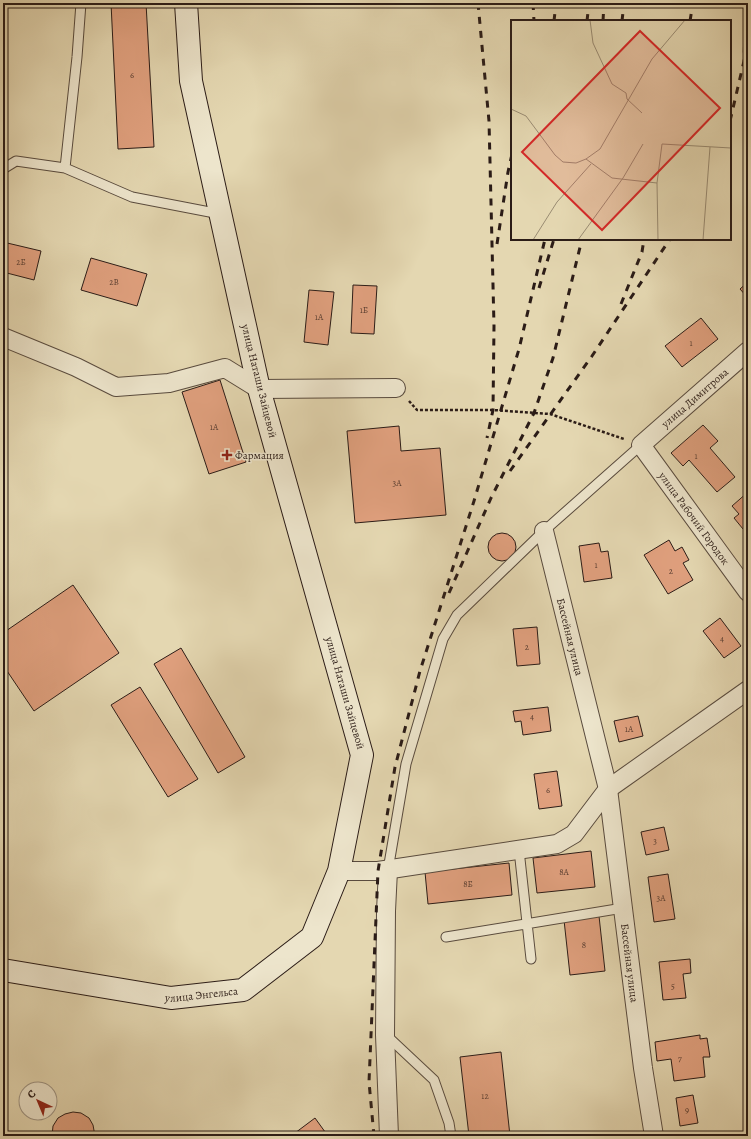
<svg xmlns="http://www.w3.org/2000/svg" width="751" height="1139" font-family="Alegreya,serif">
	<rect width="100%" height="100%" fill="#e4d7b1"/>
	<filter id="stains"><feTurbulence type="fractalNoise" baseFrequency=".005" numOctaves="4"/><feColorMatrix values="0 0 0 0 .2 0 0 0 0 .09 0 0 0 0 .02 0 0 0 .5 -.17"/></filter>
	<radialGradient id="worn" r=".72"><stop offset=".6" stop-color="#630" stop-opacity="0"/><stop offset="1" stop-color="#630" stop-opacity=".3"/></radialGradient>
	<!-- building -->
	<path fill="#e0a07e" stroke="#2b1c17" d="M111,3H146L154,147L118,149Z
		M3,242L41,251L34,280L3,272Z
		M91,258L147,274L137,306L81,290Z
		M748,282V298L740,289Z
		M353,285L377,286L374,334L351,333Z
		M309,290L334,292L328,345L304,342Z
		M701,318L718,339L682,367L665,346Z
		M220,380L246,462L209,474L182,392Z
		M703,425L718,441L710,448L735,477L717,492L689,460L683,466L671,453Z
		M399,426L401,451L440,448L446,515L355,523L347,431Z
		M748,492V525L743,529L734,518L739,514L732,506Z
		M488 547a14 14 0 1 1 28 0a14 14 0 1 1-28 0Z
		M669,540L675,551L682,547L689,560L683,563L693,580L668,594L644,555Z
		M599,543L601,552L608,551L612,578L584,582L579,546Z
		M73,585L119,653L34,711L3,665V633Z
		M720,618L741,646L724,658L703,631Z
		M537,627L540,664L517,666L513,629Z
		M181,648L245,757L218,773L154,664Z
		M140,687L198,779L168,797L111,705Z
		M548,707L551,731L523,735L521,721L515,722L513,711Z
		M638,716L643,736L619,742L614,721Z
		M557,771L562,806L539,809L534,774Z
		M664,827L669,850L646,855L641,832Z
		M591,851L595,887L537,893L533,858Z
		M509,863L512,895L428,904L425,872Z
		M668,874L675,919L654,922L648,877Z
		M599,916L605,971L570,975L564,920Z
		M690,959L691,973L683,974L686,998L663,1000L659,962Z
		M700,1035V1039L707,1038L710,1057H703L705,1077L674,1081L671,1059L657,1061L655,1042Z
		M501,1052L510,1136H469L460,1057Z
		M693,1095L698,1123L680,1126L676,1098Z
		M73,1112L81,1113L89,1118L93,1125L95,1136H52L53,1126L58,1118L65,1114Z
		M315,1118L328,1136H291Z"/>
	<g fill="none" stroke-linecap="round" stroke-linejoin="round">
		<defs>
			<path id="lane" d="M65,168L132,197L220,214
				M3,169L16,161L65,168L77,57L81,3
				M519,850L531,959
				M388,870L406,764L443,639L457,615L544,531L641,445
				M446,937L623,908
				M386,1035L434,1080L449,1123L451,1136"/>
			<g id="street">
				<path d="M3,337L76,367L116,387L169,383L225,368L259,389L396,388"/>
				<path id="s1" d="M748,351L641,445L748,592"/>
				<path id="s2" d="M544,531L608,789L643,1068L654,1136"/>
				<path d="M388,870L386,911L385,1035L389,1136"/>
				<path d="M339,871H378L557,844L574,834L608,789L748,690"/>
			</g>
			<g id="secondary">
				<path id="s3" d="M3,970L171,998L243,990L312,937L339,871L362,755L259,389L191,81L186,3"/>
			</g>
		</defs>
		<!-- lane casing -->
		<use href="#lane" stroke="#594b3e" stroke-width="11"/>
		<!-- street casing -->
		<use href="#street" stroke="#594b3e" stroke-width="20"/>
		<!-- secondary casing -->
		<use href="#secondary" stroke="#2b1c17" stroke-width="24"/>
		<!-- path -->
		<path stroke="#2b1c17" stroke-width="2.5" stroke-dasharray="3 2" stroke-linecap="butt" d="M409,401L417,410H493L550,414L624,439"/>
		<!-- lane -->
		<use href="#lane" stroke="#ede5cc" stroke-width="9"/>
		<!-- street -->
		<use href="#street" stroke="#ede5cc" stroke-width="18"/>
		<!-- secondary -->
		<use href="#secondary" stroke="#ede5cc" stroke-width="22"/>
		<!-- rail -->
		<path stroke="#2b1c17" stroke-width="3" stroke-dasharray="7 7" stroke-linecap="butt" d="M478,3L489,121L494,326L493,410L487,438
			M533,3L534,21
			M554,21L556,3
			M587,21L589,3
			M603,21L604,3
			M622,21L624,3
			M690,21L693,3
			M730,121L744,61L746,3
			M497,244L508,172L512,154
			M539,288L554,239
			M621,304L642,252L644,239
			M510,471L592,356L670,239
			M449,593L491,498L534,413L553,358L582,239
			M374,1136L369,1082L378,871L395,767L420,671L474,501L519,349L545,239"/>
	</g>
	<!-- markers -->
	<path fill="#8f2418" stroke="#ede5cc" stroke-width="1.5" d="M225 449h4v4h4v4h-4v4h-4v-4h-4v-4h4z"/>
	<g text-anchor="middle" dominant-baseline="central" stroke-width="3" stroke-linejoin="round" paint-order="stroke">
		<!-- number labels -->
		<g font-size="9" fill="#583d31">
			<text x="132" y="75">6</text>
			<text x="21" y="262">2Б</text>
			<text x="114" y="282">2В</text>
			<text x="364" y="310">1Б</text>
			<text x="319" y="317">1А</text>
			<text x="691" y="343">1</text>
			<text x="214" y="427">1А</text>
			<text x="696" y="456">1</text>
			<text x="397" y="483">3А</text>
			<text x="596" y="565">1</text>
			<text x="671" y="571">2</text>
			<text x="722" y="638">4</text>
			<text x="527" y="647">2</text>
			<text x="532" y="716">4</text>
			<text x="629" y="729">1А</text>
			<text x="548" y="790">6</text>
			<text x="655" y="841">3</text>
			<text x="564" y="872">8А</text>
			<text x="468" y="884">8Б</text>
			<text x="661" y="898">3А</text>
			<text x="584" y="945">8</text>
			<text x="673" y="986">5</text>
			<text x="680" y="1058">7</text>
			<text x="485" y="1096">12</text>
			<text x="687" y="1110">9</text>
		</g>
		<!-- street labels -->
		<g font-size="11" fill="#2b1c17" stroke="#ede5cc">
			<text transform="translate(259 381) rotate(76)">улица Наташи Зайцевой</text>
			<text transform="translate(695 398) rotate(-41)">улица Димитрова</text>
			<text stroke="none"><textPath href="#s1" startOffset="233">улица Рабочий Городок</textPath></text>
			<text stroke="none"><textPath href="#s2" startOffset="109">Бассейная улица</textPath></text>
			<text transform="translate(345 693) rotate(74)">улица Наташи Зайцевой</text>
			<text stroke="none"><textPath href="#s2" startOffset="441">Бассейная улица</textPath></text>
			<text stroke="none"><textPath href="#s3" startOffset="201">улица Энгельса</textPath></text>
		</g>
		<!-- poi labels -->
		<g font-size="11" fill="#2b1c17" stroke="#ede5cc" text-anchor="start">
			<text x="235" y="455">Фармация</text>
		</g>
	</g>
	<!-- overview -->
	<g transform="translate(511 20)">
		<rect width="220" height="220" fill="#e4d7b1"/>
		<path fill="none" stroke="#9a8c73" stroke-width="1" d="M79,0L82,23L101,64L115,73L116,79L131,93M0,89L15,96L44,135L52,142L65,143L75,139L89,129L141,39L174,0M75,139L101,158L146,163M22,220L46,182L80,144M67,220L112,158L132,124M147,220L146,163L151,124L220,128M192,220L199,127"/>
		<path fill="#d62828" fill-opacity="0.15" stroke="#d62828" stroke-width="2" d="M129,11L209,88L91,210L11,132Z"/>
		<rect width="220" height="220" fill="none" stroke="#2b1c17" stroke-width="2"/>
	</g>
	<!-- margin -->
	<rect width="751" height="1139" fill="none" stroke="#e4d7b1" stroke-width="16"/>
	<rect x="4" y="4" width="743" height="1131" fill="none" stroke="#2b1c17" stroke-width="2"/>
	<rect x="8" y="8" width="735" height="1123" fill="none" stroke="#2b1c17"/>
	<!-- north arrow -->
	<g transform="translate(38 1101) rotate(316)"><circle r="19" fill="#ede5cc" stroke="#9f9584"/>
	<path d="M0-3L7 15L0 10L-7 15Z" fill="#8f2418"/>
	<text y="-6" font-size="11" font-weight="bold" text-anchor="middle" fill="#2b1c17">С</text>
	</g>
	<rect width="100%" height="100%" filter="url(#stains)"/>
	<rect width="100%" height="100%" fill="url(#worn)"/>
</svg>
